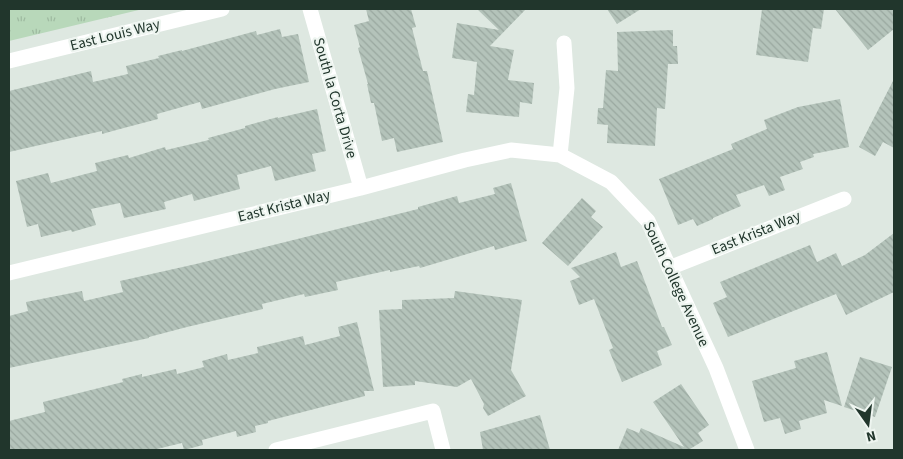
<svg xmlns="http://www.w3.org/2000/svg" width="903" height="459" font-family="'Source Sans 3',sans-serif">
	<defs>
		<pattern id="park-tufts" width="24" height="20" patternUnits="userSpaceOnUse" patternTransform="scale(1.25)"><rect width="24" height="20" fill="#b8d8ba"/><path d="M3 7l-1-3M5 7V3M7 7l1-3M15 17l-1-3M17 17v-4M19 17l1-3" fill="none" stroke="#9ebaa0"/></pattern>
		<pattern id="building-back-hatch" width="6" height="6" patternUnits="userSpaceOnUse" patternTransform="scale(1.25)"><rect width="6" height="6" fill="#b4c3ba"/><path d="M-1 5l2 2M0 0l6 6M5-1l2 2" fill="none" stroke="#9aa8a0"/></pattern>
	</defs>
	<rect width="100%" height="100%" fill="#dee8e1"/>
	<!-- park -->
	<path fill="url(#park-tufts)" d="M9,9H143L9,41Z"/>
	<!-- building -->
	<path fill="url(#building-back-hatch)" d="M366,9H411L416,27L412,28L423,71H427L443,142L397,152L394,138L382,141L374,103H371L367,84H368L358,48L360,47L354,25L369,21Z
		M477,9H526L490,46L514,50L508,80L534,83L532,104L520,102L519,117L466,112L468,94L474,95L477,62L452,58L457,23L499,30Z
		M607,9H641L617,24Z
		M762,9H824L821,29L813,28L808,62L756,55Z
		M835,9H894V29L868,50Z
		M280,29L282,37L298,34L309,82L275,89L202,109L200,102L157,114L158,119L120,129L102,134V131L9,152V91L91,71L93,82L128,74L126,66L159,58L158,56L182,50V51L256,31L257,35Z
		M673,30V46H677L678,64H668L665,109L657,108L655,146L607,143L608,125L597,124L598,108H603L606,70L618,71L617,32Z
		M894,79V148L883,142L875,156L859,147Z
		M840,99L849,147L813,154L814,157L800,162L803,169L780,177L785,190L769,196L764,185L736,195L741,206L713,218V219L697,226L693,219L678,225L659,179L733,149L731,144L767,129L764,120L798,107Z
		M317,109L326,151L312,154L316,171L275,181L271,166L237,175L240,189L194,201L192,194L164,202L166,209L124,218L120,203L91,209L96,225L72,232L71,230L41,237L38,224L27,227L16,181L48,173L51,183L97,171L95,163L128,155L129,158L165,147L166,150L209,140L208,138L245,128V126L278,117V118Z
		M511,183L527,241L495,250L494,246L420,268L419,266L390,272V270L336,282L338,290L305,297L304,294L262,304L263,309L187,327L149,337V338L9,368V316L28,311L26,302L82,291L84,301L123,292L120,281L196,264L374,220L418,209V207L457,196L459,203L495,194L493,188Z
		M582,198L596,211L591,217L603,227L568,266L542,243Z
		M894,233V292L846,315L836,294L728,337L713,303L727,297L720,282L810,245L817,262L836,253L842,266L865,255Z
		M616,252L621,267L637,261L662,327H664L672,345L657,351L662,365L622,382L609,350L613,348L594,299L579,305L570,281L580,277L571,268Z
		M455,291L522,300L511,370L526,396L488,416L483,408L484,404L471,379L457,387L415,381V385L383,387L379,310L402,309V300L454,298Z
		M357,322L374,391H364L365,396L268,421V423L255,426L256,432L237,437L236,431L202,440L203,445L184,450L182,443L153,450H9V421L45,412L43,402L123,382L122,379L142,374V377L176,369L177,374L204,367L202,361L227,354L228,360L258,353L257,347L303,336L305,345L340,336L338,327Z
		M827,352L842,406L824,400L827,413L799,421L801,429L785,434L780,418L764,422L752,381L796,368L794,361Z
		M860,357L892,367L875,417L844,407Z
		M681,384L709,425L698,433L703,441L690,449L692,450H618L627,428L639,433L641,428L684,447L653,402Z
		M540,415L550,450H483L480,432Z"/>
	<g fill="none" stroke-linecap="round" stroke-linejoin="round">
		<!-- minor -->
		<path stroke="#fff" stroke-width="15" d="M310,9L361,188
			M9,61L222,9
			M560,155L567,88L564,43
			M669,268L844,199
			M9,273L361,188L465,160L511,150L560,155L611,182L648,221L716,368L747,450
			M276,450L433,411L443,450"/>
	</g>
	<g text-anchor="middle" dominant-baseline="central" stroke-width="4.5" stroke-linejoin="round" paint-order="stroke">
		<!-- street labels -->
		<g font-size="15" fill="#21362c" stroke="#eef5f0">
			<text transform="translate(115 35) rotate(-14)">East Louis Way</text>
			<text transform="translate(335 98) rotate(74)">South la Corta Drive</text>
			<text transform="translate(284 206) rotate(-14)">East Krista Way</text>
			<text transform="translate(756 233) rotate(-22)">East Krista Way</text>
			<text transform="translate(676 284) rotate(65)">South College Avenue</text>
		</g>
	</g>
	<!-- border -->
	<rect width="903" height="459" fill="none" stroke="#21362c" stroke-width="20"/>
	<!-- north arrow -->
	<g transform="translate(868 424) rotate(166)" stroke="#eef5f0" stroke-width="4" paint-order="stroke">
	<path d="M0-4L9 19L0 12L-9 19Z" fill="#21362c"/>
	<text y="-8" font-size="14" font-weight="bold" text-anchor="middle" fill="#21362c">N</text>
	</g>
</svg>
